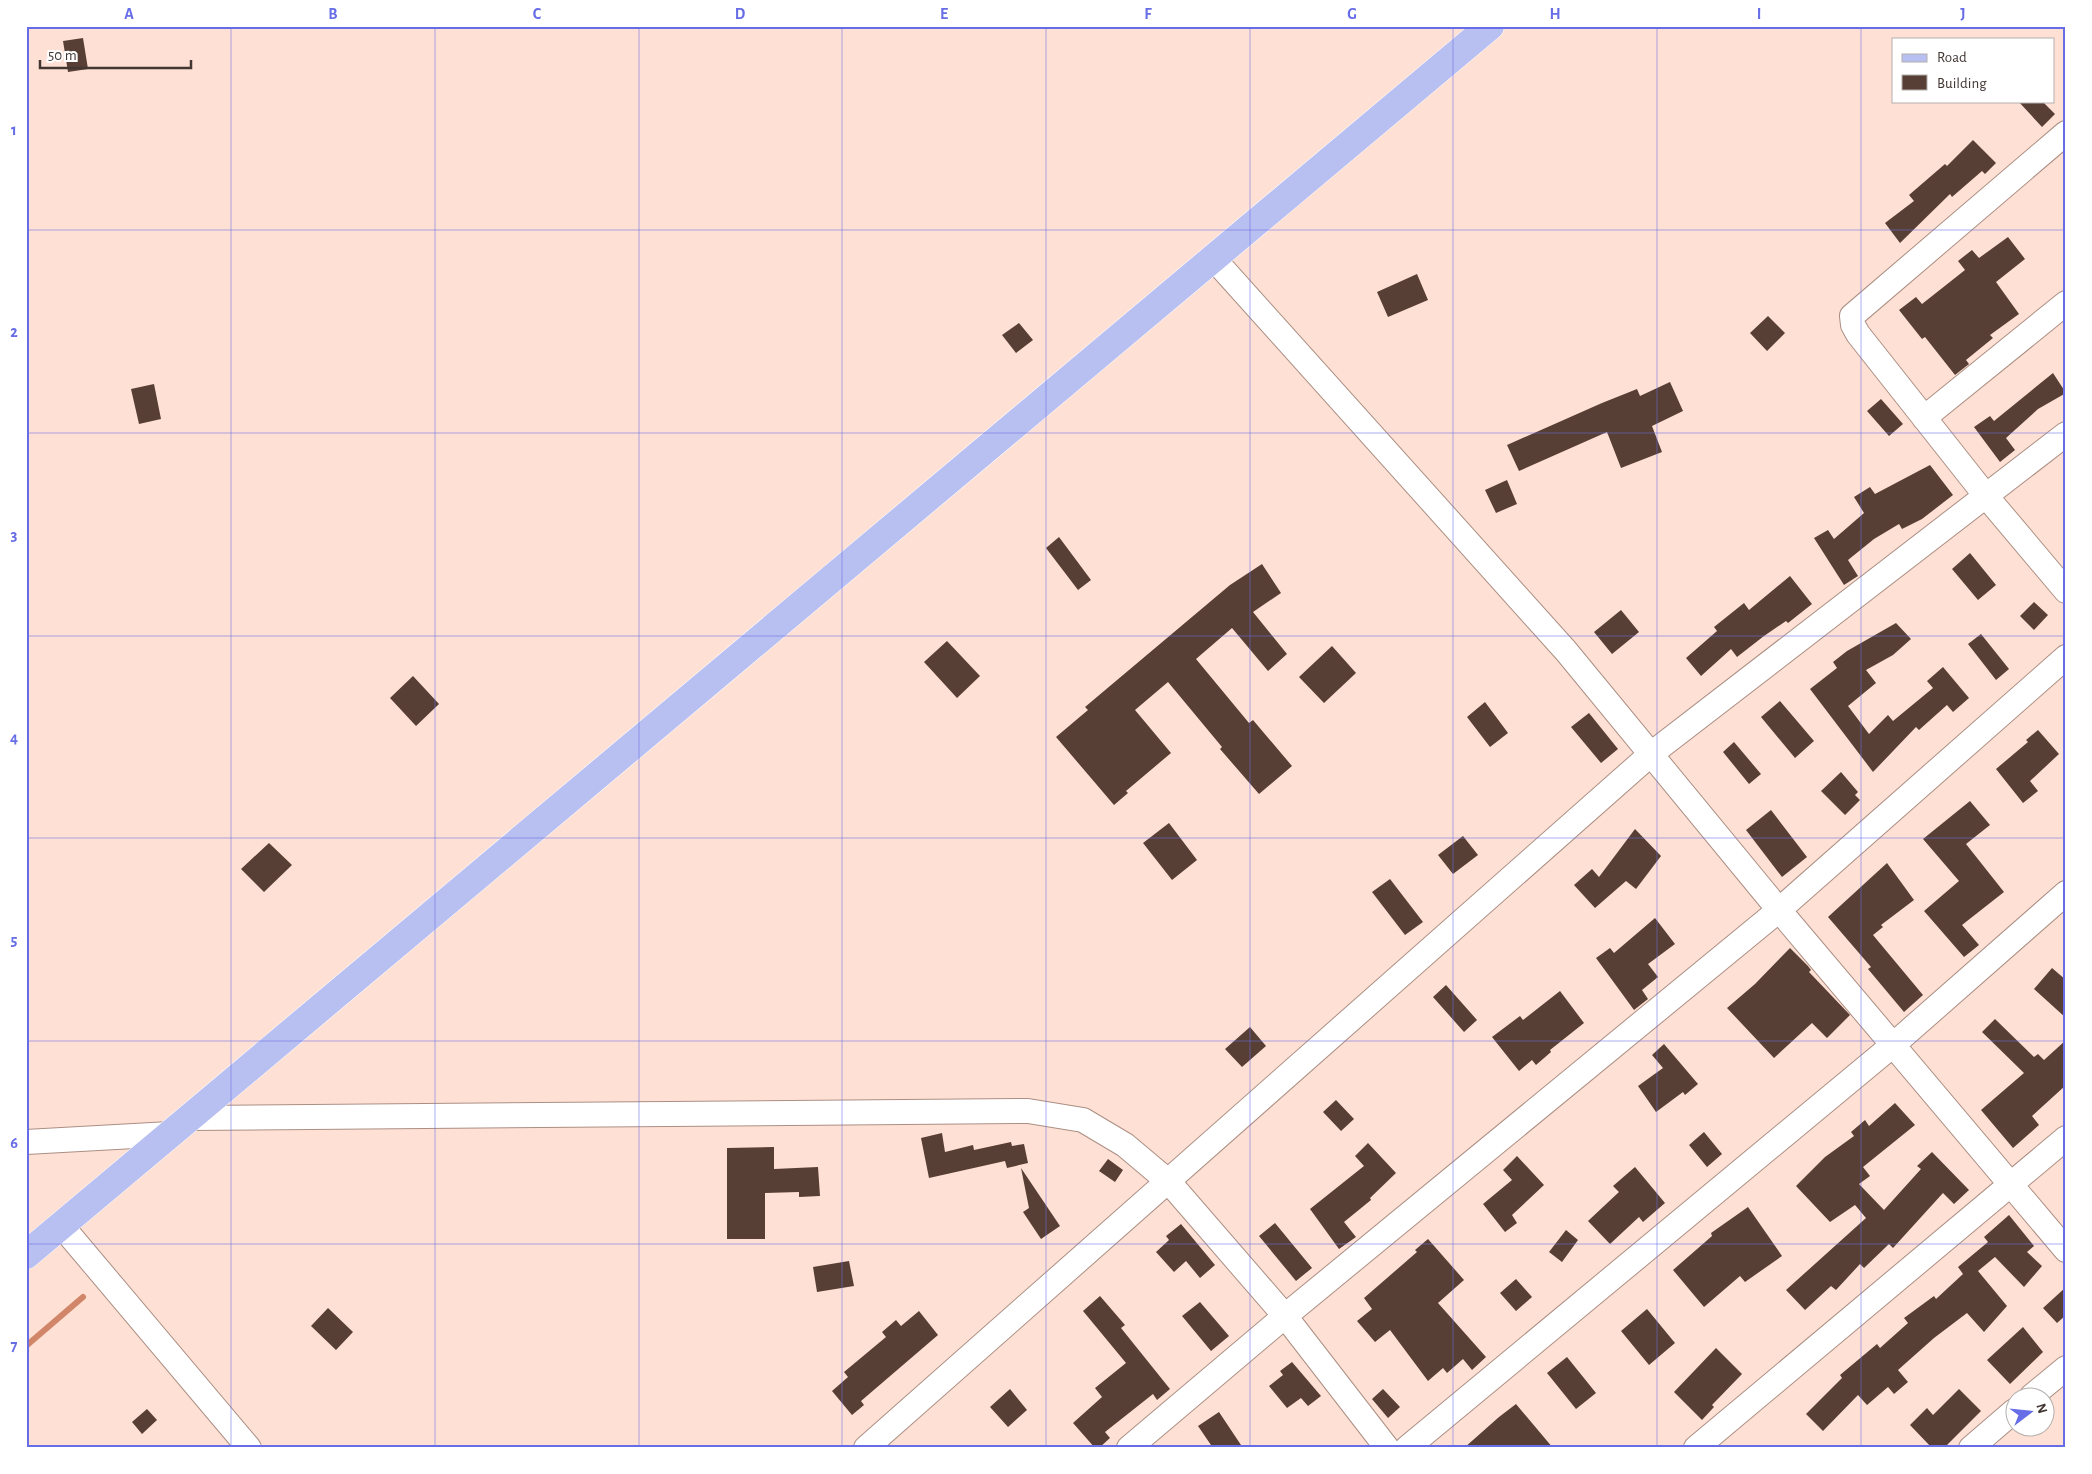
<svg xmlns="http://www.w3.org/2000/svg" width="2092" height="1474" font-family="'Alegreya Sans',sans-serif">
	<rect width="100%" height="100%" fill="#ffe0d4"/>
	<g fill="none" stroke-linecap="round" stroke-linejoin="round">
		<!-- stream -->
		<path stroke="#d1866a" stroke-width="6" d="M26,1346L83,1297"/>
	</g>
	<!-- building -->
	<path fill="#573f35" d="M83,38L88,69L68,72L63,41Z
		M2018,101H2042L2055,114L2042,127Z
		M1973,140L1996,163L1985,174L1982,171L1952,197L1950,194L1900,243L1885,223L1914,201L1909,195L1945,164L1947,166Z
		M2008,237L2025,259L1996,282L2019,314L1990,335L1993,338L1966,360L1969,364L1955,375L1925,337L1922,339L1899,310L1916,297L1922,304L1965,270L1958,261L1972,250L1979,258Z
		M1417,274L1428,300L1388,317L1377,292Z
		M1768,316L1785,333L1767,351L1750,333Z
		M1019,323L1033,340L1016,353L1002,335Z
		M2053,373L2066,393L2038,409L2006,438L2015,450L2000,462L1974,427L1990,416L1994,421Z
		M1670,382L1683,411L1652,426L1662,452L1621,468L1607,432L1519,471L1507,445L1602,403L1637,389L1640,396Z
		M154,384L161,419L139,424L131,389Z
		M1881,399L1903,424L1889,436L1867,411Z
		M1930,465L1953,495L1922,519L1902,529L1899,524L1874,539L1848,560L1858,576L1844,585L1814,538L1828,530L1834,539L1864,513L1854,497L1870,487L1875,494Z
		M1507,480L1517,504L1496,513L1485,490Z
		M1059,537L1091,580L1078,590L1046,548Z
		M1970,553L1996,585L1978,600L1952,569Z
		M1262,564L1281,593L1253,612L1287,654L1268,671L1232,628L1196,659L1249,723L1253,720L1292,766L1259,794L1220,749L1222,747L1168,682L1135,710L1171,753L1126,791L1128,793L1114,805L1056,737L1088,710L1085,707L1230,585Z
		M1790,576L1812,604L1788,623L1786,621L1764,636L1737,657L1731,649L1701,676L1686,658L1717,631L1714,627L1744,603L1749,610Z
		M2034,602L2048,615L2034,630L2020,616Z
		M1621,610L1639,632L1612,654L1594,632Z
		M1896,623L1911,639L1893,655L1866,670L1876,683L1848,706L1869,734L1888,715L1893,721L1933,688L1927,681L1943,667L1969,698L1953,712L1947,705L1919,730L1916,727L1873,772L1810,689L1837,668L1833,662L1847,651Z
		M1981,634L2009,669L1996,680L1968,644Z
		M947,641L980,676L957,698L924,662Z
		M1332,646L1356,673L1324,703L1299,677Z
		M413,676L439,704L416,726L390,698Z
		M1780,701L1814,741L1795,758L1761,717Z
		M1485,702L1508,733L1490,747L1467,717Z
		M1589,713L1618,749L1601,763L1571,727Z
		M2038,730L2059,754L2030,781L2038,791L2023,803L1996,769L2028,742L2026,740Z
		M1734,742L1761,774L1749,784L1723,752Z
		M1841,772L1858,792L1855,795L1860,800L1845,815L1821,791Z
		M1970,801L1990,825L1966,844L2004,892L1962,925L1979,945L1964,957L1924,911L1959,881L1923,839Z
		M1771,810L1807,857L1782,877L1746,830Z
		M1169,823L1197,860L1172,880L1143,843Z
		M1635,829L1661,856L1636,889L1626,881L1595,908L1574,885L1592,869L1599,877Z
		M1463,836L1478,855L1453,874L1438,855Z
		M269,843L292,865L264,892L241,869Z
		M1887,863L1914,900L1881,925L1883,927L1873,935L1923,995L1904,1012L1868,969L1871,967L1828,917Z
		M1390,879L1423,922L1405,935L1372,892Z
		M1655,918L1675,944L1648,964L1658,977L1642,990L1648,999L1634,1010L1596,958L1610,948L1614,953Z
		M1790,948L1808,966L1811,970L1809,972L1850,1015L1827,1038L1812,1023L1774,1058L1727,1008L1755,984Z
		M2052,968L2066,980V1018L2034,989Z
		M1446,985L1477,1020L1464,1032L1433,997Z
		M1560,991L1584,1023L1550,1050L1551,1052L1536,1065L1532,1060L1519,1071L1492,1037L1520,1016L1523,1020Z
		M1995,1019L2034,1057L2038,1054L2044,1060L2066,1040V1085L2032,1116L2039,1125L2013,1148L1981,1110L2024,1073L1982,1032Z
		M1250,1027L1266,1046L1242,1067L1225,1049Z
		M1664,1044L1698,1084L1685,1095L1683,1092L1656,1112L1638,1086L1663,1068L1652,1055Z
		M1336,1100L1354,1119L1341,1131L1323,1112Z
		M1895,1103L1915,1125L1863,1167L1870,1176L1859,1184L1884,1210L1921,1169L1917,1166L1932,1152L1969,1190L1954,1204L1943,1193L1893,1248L1889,1244L1864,1268L1860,1264L1836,1290L1831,1286L1805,1310L1786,1290L1866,1218L1855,1205L1830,1222L1796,1186L1825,1157L1854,1136L1851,1132L1865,1120L1869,1126Z
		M1704,1132L1722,1154L1707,1167L1689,1145Z
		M942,1133L945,1152L973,1145L974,1150L1011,1142L1012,1146L1024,1144L1028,1163L1007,1168L1005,1161L929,1178L921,1138Z
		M1368,1143L1396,1173L1370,1198L1371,1200L1344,1222L1356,1237L1339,1249L1310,1209L1364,1166L1355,1156Z
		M774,1147V1169L818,1167L820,1196L799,1197V1192L765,1193V1239H727V1148Z
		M1517,1156L1544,1185L1512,1215L1517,1223L1505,1232L1483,1204L1512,1180L1503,1170Z
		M1108,1159L1123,1170L1115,1182L1099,1171Z
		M1635,1167L1665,1203L1643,1222L1639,1217L1610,1244L1588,1221L1619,1192L1613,1186Z
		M1021,1168L1060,1226L1041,1239L1023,1212L1029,1208Z
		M1748,1207L1782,1256L1745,1282L1740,1276L1704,1307L1673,1270L1712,1236L1711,1233Z
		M2009,1215L2034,1246L2027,1252L2042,1266L2024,1287L1995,1257L1978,1271L2007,1306L1984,1332L1967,1313L1934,1338L1898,1370L1908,1382L1894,1394L1888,1387L1867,1405L1858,1395L1823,1431L1806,1414L1842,1378L1840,1375L1877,1344L1880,1348L1908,1323L1904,1318L1934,1296L1936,1299L1963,1274L1958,1267L1988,1242L1984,1237Z
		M1275,1223L1312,1268L1296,1281L1259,1236Z
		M1181,1224L1215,1265L1200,1278L1186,1261L1174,1272L1156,1252L1169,1240L1166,1236Z
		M1566,1230L1578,1240L1562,1262L1549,1252Z
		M1428,1239L1464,1280L1438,1303L1486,1357L1472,1370L1463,1359L1447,1373L1443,1368L1428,1381L1390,1330L1375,1342L1357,1321L1372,1309L1364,1298L1417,1252L1415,1250Z
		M849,1261L854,1286L817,1292L813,1267Z
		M1516,1279L1532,1297L1516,1311L1500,1293Z
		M2066,1287V1315L2057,1323L2043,1308Z
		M1100,1296L1125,1325L1121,1328L1170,1389L1157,1400L1153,1394L1105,1432L1110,1438L1099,1448H1095L1073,1423L1102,1397L1095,1388L1126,1363L1083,1311Z
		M1200,1302L1229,1336L1211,1351L1182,1316Z
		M328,1308L353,1332L336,1350L311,1326Z
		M1647,1309L1675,1343L1649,1365L1621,1331Z
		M919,1311L938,1335L861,1401L864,1405L852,1415L832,1391L848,1377L844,1372L886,1337L882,1332L896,1320L901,1326Z
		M2023,1327L2043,1352L2010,1384L1987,1360Z
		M1716,1348L1742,1374L1712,1405L1714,1407L1702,1420L1674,1392Z
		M1567,1357L1596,1393L1576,1409L1547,1373Z
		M1292,1362L1321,1396L1308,1406L1301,1398L1287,1408L1269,1386L1283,1375L1280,1371Z
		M1010,1389L1027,1410L1008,1427L990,1407Z
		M1383,1389L1400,1407L1388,1418L1372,1399Z
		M1959,1389L1981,1411L1944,1448H1932L1910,1425L1927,1408L1933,1415Z
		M1516,1404L1553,1448H1464L1499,1417Z
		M147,1409L157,1420L142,1434L132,1422Z
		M1219,1412L1243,1448H1213L1198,1426Z"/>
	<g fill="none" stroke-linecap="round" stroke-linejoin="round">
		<defs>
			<path id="minor" d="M2066,133L1852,316L1853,325L1858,334L1986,496L2066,591
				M1214,259L1566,651L1779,910L2066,1250
				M1924,418L2066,303
				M189,1118L1028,1111L1083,1120L1125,1145L1169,1182L1285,1316L1387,1448
				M26,1142L170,1134
				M61,1225L249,1448
				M2032,1396L2066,1368
				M866,1448L1651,754L2066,434
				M1129,1448L1285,1316L1779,910L2066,657
				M1407,1448L1893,1045L2066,893
				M1696,1448L2066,1138
				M1971,1448L2014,1411"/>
			<path id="primary" d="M26,1255L1490,26"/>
		</defs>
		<!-- minor casing -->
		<use href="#minor" stroke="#ab8f84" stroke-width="26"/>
		<!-- primary casing -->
		<use href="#primary" stroke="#fff" stroke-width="29"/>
		<!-- minor -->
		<use href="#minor" stroke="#fff" stroke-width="24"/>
		<!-- primary -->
		<use href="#primary" stroke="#b8bff1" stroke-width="28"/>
	</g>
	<!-- grid -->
	<path fill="none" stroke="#666de6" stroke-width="1" stroke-opacity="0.55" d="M231,26V1448M435,26V1448M639,26V1448M842,26V1448M1046,26V1448M1250,26V1448M1453,26V1448M1657,26V1448M1861,26V1448M26,230H2066M26,433H2066M26,636H2066M26,838H2066M26,1041H2066M26,1244H2066"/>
	<!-- border -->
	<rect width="2092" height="1474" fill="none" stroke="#ffffff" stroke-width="55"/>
	<!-- legend -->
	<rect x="1892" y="38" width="162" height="65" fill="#ffffff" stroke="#b4afad"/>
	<rect x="1902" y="54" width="25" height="8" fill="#b8bff1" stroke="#b4afad"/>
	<text x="1937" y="62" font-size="15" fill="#433733">Road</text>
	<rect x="1902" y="75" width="25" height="15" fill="#573f35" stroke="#b4afad"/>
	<text x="1937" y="88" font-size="15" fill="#433733">Building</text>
	<!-- north arrow -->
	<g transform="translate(2030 1412) rotate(74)"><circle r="24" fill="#ffffff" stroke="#b4afad"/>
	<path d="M0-4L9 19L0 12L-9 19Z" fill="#666de6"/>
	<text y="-8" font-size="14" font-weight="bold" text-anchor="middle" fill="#433733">N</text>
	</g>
	<!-- scale -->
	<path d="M40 60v8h151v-8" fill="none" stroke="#433733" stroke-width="2.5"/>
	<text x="48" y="60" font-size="15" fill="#433733" stroke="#ffffff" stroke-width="4" paint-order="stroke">50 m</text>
	<rect x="28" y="28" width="2036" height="1418" fill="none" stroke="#666de6" stroke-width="2"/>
	<g font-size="16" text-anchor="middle" font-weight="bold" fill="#666de6">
		<text x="129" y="19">A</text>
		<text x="333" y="19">B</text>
		<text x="537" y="19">C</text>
		<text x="740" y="19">D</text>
		<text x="944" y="19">E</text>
		<text x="1148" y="19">F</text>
		<text x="1352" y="19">G</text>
		<text x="1555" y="19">H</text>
		<text x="1759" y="19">I</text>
		<text x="1963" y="19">J</text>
		<text x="14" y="135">1</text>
		<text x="14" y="337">2</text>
		<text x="14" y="540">3</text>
		<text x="14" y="743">4</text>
		<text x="14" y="945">5</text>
		<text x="14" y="1148">6</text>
		<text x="14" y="1351">7</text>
	</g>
</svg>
